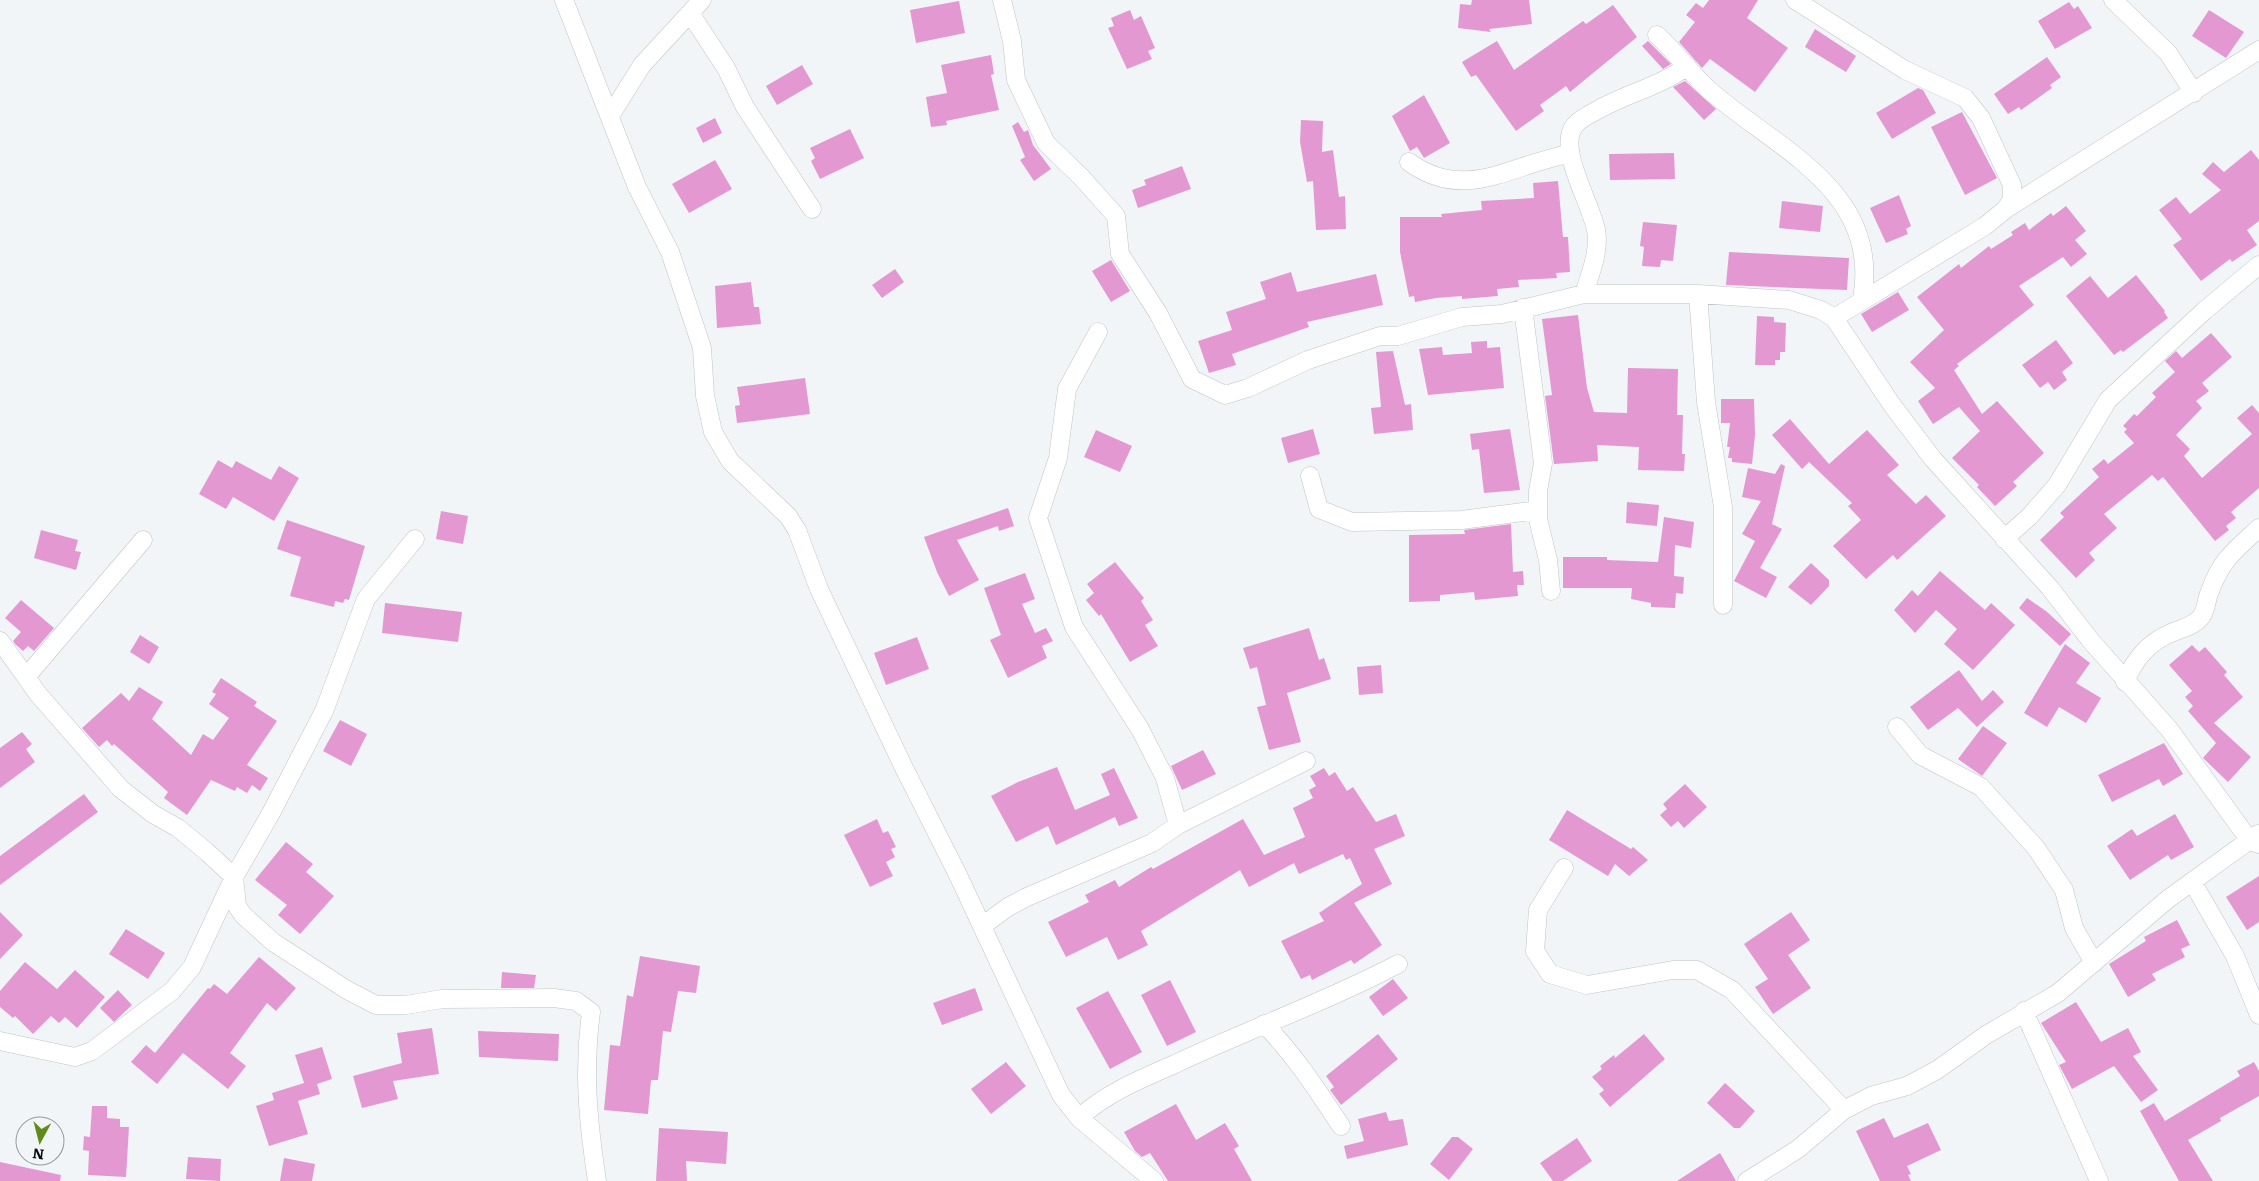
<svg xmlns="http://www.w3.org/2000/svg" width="2259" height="1181" font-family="Literata,serif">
	<rect width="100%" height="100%" fill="#f1f5f8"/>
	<!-- building -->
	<path fill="#e498d2" d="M1472,0H1529L1532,24L1489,29L1491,32L1458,28L1460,4L1471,5Z
		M1709,0H1758L1747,18L1788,48L1755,92L1710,59L1702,68L1679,42L1695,22L1686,15L1696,3L1703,8Z
		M959,1L965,33L916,43L910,10Z
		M2069,2L2074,9L2078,6L2092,28L2055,49L2038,21Z
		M1613,5L1637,37L1570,92L1566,86L1540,105L1544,111L1516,131L1476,75L1471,77L1462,62L1497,41L1514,70L1583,21L1586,24Z
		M1130,10L1134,20L1141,16L1155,48L1148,51L1152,59L1127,69L1108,28L1114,26L1111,18Z
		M2209,10L2244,32L2226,58L2192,36Z
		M1815,29L1856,56L1846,72L1805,47Z
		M1648,41L1671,64L1663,69L1642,46Z
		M991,55L994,74L991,75L999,110L946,121L947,125L931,127L926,97L947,93L941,65Z
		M2047,57L2061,77L2050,85L2052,88L2021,110L2019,107L2008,114L1994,94Z
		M802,65L813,84L777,105L766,86Z
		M1685,81L1716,109L1704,120L1673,87Z
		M1918,88L1923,90L1936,113L1892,139L1876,113Z
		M1424,95L1450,143L1424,158L1417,147L1410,151L1392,116Z
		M1962,112L1997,178L1965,195L1931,127Z
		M715,118L722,133L703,143L696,128Z
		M1301,120L1323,121L1322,152L1333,150L1339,197L1345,196L1346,229L1316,230L1313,181L1307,182L1300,142Z
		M1018,122L1024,132L1028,130L1033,145L1051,169L1034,181L1020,160L1025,157L1012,126Z
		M850,129L864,158L820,179L811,161L815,158L810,148Z
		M2251,150L2259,160V221L2247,230L2257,245L2232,262L2230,259L2201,281L2173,245L2182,239L2159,210L2176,197L2190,214L2221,190L2202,174L2213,162L2224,172Z
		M1674,153L1675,179L1610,180L1609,154Z
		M715,160L732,189L689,213L672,184Z
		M1182,166L1191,189L1138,208L1132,190L1146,185L1144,180Z
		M1558,181L1563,237H1568L1570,272L1556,273L1557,278L1518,280L1519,287L1497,289L1498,296L1462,299V296L1436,298L1415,302L1414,296L1409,297L1400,252V217H1442L1441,214L1482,210L1481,201L1534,198L1533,183Z
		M1899,195L1911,226L1906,229L1908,234L1886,243L1870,208Z
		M1782,201L1823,206L1820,232L1779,228Z
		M2066,206L2086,231L2075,240L2087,254L2071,267L2063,257L2019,286L2034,305L1957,364L1959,366L1954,370L1982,414L1997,401L2044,453L2013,482L2017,486L1995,506L1977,487L1979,485L1952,458L1980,431L1959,407L1933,424L1918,401L1935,388L1910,362L1944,330L1917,297L1959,264L1961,268L1989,246L1991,249L2013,235L2011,232L2025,223L2029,230L2051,213L2053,216Z
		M1643,222L1677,225L1673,261L1661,260L1660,267L1642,266L1644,247L1640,246Z
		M1729,252L1849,258L1847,290L1726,285Z
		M1111,260L1130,291L1111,302L1092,271Z
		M895,269L904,282L882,298L872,285Z
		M1291,272L1297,292L1376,274L1383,305L1307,322L1309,327L1232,354L1236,365L1209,373L1198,341L1232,330L1226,312L1266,299L1260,282Z
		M2136,275L2165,311L2164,312L2168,318L2123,352L2121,350L2114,355L2066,296L2090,276L2108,298Z
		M751,282L754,307H759L761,324L717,328L715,286Z
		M1898,292L1909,310L1872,332L1861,314Z
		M1578,315L1587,388L1594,412L1627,413L1628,368L1678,369L1677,415H1683L1682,454H1685L1684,471L1638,470L1639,447L1597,445L1598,461L1554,464L1545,396L1552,395L1542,319Z
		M1757,316L1774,317V322L1786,323L1785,352H1780V360H1775V365H1755Z
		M2211,333L2232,357L2202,383L2209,391L2196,401L2202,408L2176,435L2190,449L2184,456L2202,478L2252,434L2237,418L2252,405L2259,413V488L2231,512L2236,518L2226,526L2229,530L2215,541L2163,477L2158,481L2152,475L2104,514L2117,528L2089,553L2095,560L2076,578L2040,540L2064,517L2060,513L2099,477L2092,469L2104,459L2108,464L2134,443L2124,432L2127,429L2123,426L2134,414L2137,416L2156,397L2152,393L2175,372L2165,361L2176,351L2182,358Z
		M2056,340L2073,363L2062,372L2067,380L2054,390L2048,382L2040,388L2022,365Z
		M1487,341V348L1500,347L1504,388L1428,395L1419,349L1442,347L1443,355L1472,353L1471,342Z
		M1393,351L1405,405L1411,404L1413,430L1374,434L1371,408L1381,407L1376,352Z
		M805,378L810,414L737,423L735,406L740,405L737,387Z
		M1721,399H1754L1755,435L1752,464L1732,462V458H1728L1730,447H1727L1730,423H1721Z
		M1790,419L1829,464L1867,430L1899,465L1887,475L1916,504L1926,495L1946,516L1897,560L1893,555L1866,579L1833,546L1861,520L1848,506L1852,503L1809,462L1802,469L1772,435Z
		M1313,429L1320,454L1288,463L1281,438Z
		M1510,429L1520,490L1484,493L1479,449L1472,450L1470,434Z
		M1096,430L1132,446L1120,472L1084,457Z
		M218,460L232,468L236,461L271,480L279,466L299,478L274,521L233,497L226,509L199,494Z
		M1781,464L1785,466L1772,524L1782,529L1760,568L1777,577L1766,598L1734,581L1755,541L1742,534L1761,501L1742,497L1748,468L1775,474Z
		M1627,502L1659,505L1657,526L1626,523Z
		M1008,508L1014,526L999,531L998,526L957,540L979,580L949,596L937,572L924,537Z
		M441,511L468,516L463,544L436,539Z
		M1664,517L1694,522L1691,548L1675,545L1674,576L1684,577L1683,594L1676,593L1675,608L1651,607V603L1631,599L1632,588H1563V557H1607V560L1658,562Z
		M287,520L365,546L349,600L345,599L343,603L335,601L334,607L290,596L301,557L277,549Z
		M1511,524L1513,572L1523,571L1524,585H1517L1518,596L1475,600L1474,592L1440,595V601L1409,602V535L1465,534L1464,530Z
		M41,530L78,540L75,551L81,552L76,570L34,558Z
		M1115,562L1144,598L1141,601L1153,620L1145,625L1158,646L1130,662L1101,614L1099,616L1086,600L1094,593L1087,584Z
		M1811,563L1829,580V586L1811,605L1788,587Z
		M1940,571L1985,610L1991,603L2015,625L1973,670L1944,644L1957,629L1936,610L1915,633L1894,610L1912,590L1918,596Z
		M1025,573L1035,599L1022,604L1035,633L1046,628L1053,641L1042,646L1047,658L1008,678L990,640L1001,635L984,588Z
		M2027,598L2046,611L2071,634L2060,646L2019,608Z
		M21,600L54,628L34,651L28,646L23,651L15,644L13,641L21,632L5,618Z
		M385,603L462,612L458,642L382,633Z
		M1309,628L1319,660L1324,658L1331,679L1287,693L1301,742L1269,750L1257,707L1266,705L1257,667L1250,669L1243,648Z
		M140,635L159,647L149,664L130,652Z
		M917,637L929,669L886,685L874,653Z
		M2065,644L2090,663L2076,683L2101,698L2086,723L2059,707L2047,727L2024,713Z
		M2192,645L2199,652L2205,647L2227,672L2224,675L2243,697L2214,723L2251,757L2228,782L2203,758L2216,743L2188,711L2193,706L2185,697L2192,691L2169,665Z
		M1381,665L1383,693L1359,695L1357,667Z
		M1959,670L1982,701L1993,690L2004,702L1977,727L1958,708L1928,730L1910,707Z
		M221,678L257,702L254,706L277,721L247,765L268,778L260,791L252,785L247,793L237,787L235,791L211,780L187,815L164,798L168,792L114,744L112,746L107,740L99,747L82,728L121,693L129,701L139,687L163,702L152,719L191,755L203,734L213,740L229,718L209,704L216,694L212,692Z
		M340,720L367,734L351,766L323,751Z
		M1983,726L2007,743L1982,776L1958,759Z
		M22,732L32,744L26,749L35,762L0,788V748Z
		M2164,743L2183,774L2163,786L2159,779L2112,802L2098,775Z
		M1203,750L1216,774L1182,790L1171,766Z
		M1057,767L1075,810L1110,795L1101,774L1114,768L1138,818L1119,826L1115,817L1056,845L1048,826L1016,842L991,796L1018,782Z
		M1324,768L1329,776L1335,772L1347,791L1353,787L1376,822L1396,814L1405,836L1374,849L1392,884L1354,903L1382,945L1354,964L1351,960L1312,980L1310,975L1301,979L1281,941L1324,921L1319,913L1362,884L1350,858L1346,860L1343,854L1299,874L1294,863L1249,887L1240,870L1141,931L1148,945L1118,960L1107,937L1066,957L1048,922L1089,902L1085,895L1115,880L1119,887L1151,867L1153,869L1243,819L1264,855L1305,837L1293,808L1313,798L1309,790L1316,786L1310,776Z
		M1685,784L1707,807L1684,828L1678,821L1671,827L1660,815L1667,809L1663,804Z
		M84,794L98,812L0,885V856Z
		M1567,810L1631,849L1633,847L1648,860L1629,876L1615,864L1608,876L1549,840Z
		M2175,814L2194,847L2171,860L2168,855L2130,880L2107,846L2132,829L2137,836Z
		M877,819L883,833L888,831L896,847L891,849L895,857L886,862L893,876L870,887L844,835Z
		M286,842L313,864L306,872L334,896L300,934L278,915L287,905L255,880Z
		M2259,876V922L2247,930L2226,897Z
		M0,912L23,935L0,959Z
		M1791,912L1810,940L1788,955L1811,988L1773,1014L1755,987L1768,979L1744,944Z
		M2177,920L2190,945L2181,949L2185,957L2152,974L2156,980L2128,997L2109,964L2146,941L2144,937Z
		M126,929L165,953L148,979L109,954Z
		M640,956L700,966L696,993L678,991L671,1032L663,1031L658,1080H651L648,1114L604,1110L610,1045L620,1046L627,995L633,997Z
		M259,957L296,988L276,1011L267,1003L230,1053L246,1066L228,1089L183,1053L157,1084L131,1062L146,1045L155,1053L208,988L210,989L214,984L227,994Z
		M25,962L57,989L75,970L105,997L77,1028L65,1017L59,1023L51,1016L33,1034L15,1016L13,1018L0,1007V991Z
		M502,972L536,975L534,988H501Z
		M1393,979L1408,998L1383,1016L1369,997Z
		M1170,980L1196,1032L1167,1046L1141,995Z
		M975,988L983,1010L942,1025L933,1003Z
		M118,990L132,1005L114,1022L100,1008Z
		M1108,991L1142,1052L1110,1069L1076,1008Z
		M2076,1002L2101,1042L2128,1028L2141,1052L2133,1056L2158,1090L2141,1102L2114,1066L2072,1089L2059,1065L2066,1062L2041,1023Z
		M432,1028L439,1074L393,1081L398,1099L362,1108L353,1076L402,1063L397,1033Z
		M478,1031L559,1034L558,1061L479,1057Z
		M1378,1034L1398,1059L1341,1105L1330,1090L1334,1087L1326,1076Z
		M1644,1034L1665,1059L1610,1107L1599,1094L1604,1090L1592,1077L1602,1069L1600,1066L1614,1055L1615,1058Z
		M322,1047L332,1079L317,1084L320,1094L298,1101L308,1134L269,1146L256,1106L274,1100L272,1093L304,1083L295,1055Z
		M1006,1062L1026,1086L991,1114L971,1089Z
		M2254,1062L2259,1071V1096L2220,1118L2221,1121L2188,1140L2213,1181H2179L2140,1111L2154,1103L2165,1121L2240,1076L2237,1071Z
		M1725,1083L1755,1111L1740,1128H1734L1707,1103Z
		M1176,1104L1196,1140L1225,1123L1239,1146L1234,1149L1252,1181H1168L1150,1153L1142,1157L1135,1151L1124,1132Z
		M92,1106H107V1118L120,1119V1127H129L126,1177L88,1175L89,1151L83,1150L84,1136L90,1137Z
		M1386,1112L1389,1121L1403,1119L1408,1145L1347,1159L1344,1146L1364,1141L1358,1119Z
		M1884,1118L1894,1138L1928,1123L1941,1150L1907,1166L1911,1174L1908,1175L1911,1181H1880L1856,1131Z
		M659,1128L728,1132L726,1164L686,1161L687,1181H656Z
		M1452,1137H1458L1473,1149L1449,1180L1430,1164Z
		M1577,1138L1592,1161L1563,1181H1553L1540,1163Z
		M1720,1153L1736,1181H1677Z
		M188,1157L221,1159L220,1181L186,1179Z
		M284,1158L315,1164L312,1181H280Z
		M0,1162L61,1175L60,1181H0Z"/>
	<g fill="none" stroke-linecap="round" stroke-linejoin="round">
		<defs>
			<path id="minor" d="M564,0L637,187L670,252L702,348L705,396L713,432L730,461L788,516L797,530L819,589L904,768L957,873L1061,1095L1079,1118L1154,1181
				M1002,0L1012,41L1016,80L1046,143L1082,178L1116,216L1120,254L1158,313L1192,379L1225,395L1248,388L1308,360L1380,336H1398L1462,317L1502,314L1584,294H1698L1789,300L1821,310L1834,318L1892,405L1933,459L2050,588L2091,641L2169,729L2250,841L2259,844
				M1795,0L1905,70L1965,98L1981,118L2012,185V199L2006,209L1985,226L1834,318
				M2113,0L2168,53L2194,93
				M690,13L726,68L745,107L812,209
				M1657,35C1676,52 1690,73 1709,90C1776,149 1882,190 1862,299
				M610,116L642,65L702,0
				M1409,162C1465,203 1512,164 1569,154
				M2006,209L2259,50
				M1584,294C1590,274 1600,251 1596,230C1591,203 1556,147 1575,125C1580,119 1588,115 1594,112C1624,94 1662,86 1687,66
				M1698,294L1706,402L1723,507V605
				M1523,308L1543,463L1538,491V519L1548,560L1551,591
				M1098,332L1067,389L1058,458L1038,518L1074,627L1140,729L1165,778L1178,825
				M1310,476L1319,509L1352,522L1461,520L1538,510
				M2004,539L2029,517L2057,485L2108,400L2204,311L2259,265
				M143,540L26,677L38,694L121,789L153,814L178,828L207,852L234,877L237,906L243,915L273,942L347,990L376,1005H406L442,999L554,998L576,1001L591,1012C583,1072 588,1121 597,1181
				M0,641L26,677
				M2125,682C2134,660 2149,642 2171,633C2182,628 2194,626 2201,617C2207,609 2206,599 2210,591C2221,560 2236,549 2259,528
				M1897,727L1920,755L1981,787L2036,848L2064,890L2074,928L2094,963
				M1564,868L1538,910L1535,951L1550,974L1587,985L1673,970H1697L1732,990L1844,1110
				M2193,883L2235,956L2259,1015
				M982,926L1008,907L1027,897L1152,843L1178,825L1306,761
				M2024,1011L2099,1181
				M1264,1024C1294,1054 1317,1090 1341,1126
				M0,1041L75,1057L92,1051L172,991L192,967L234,877L271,813L324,711L366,599L415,539
				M1079,1118C1106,1093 1141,1079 1175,1064C1249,1029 1326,1002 1398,964
				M1747,1181L1798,1149L1844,1110L1871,1096L1907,1086L1937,1070L1986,1035L2058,993L2168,899L2258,834"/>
		</defs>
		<!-- minor casing -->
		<use href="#minor" stroke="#c0c4c7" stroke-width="19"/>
		<!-- minor -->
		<use href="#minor" stroke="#fff" stroke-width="18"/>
	</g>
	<!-- north arrow -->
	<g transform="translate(40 1141) rotate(187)"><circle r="24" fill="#f1f5f8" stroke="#96999b"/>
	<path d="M0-4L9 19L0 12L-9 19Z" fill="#608b1b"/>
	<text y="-8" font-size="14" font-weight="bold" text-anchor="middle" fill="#0d0e0f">N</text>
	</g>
</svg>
